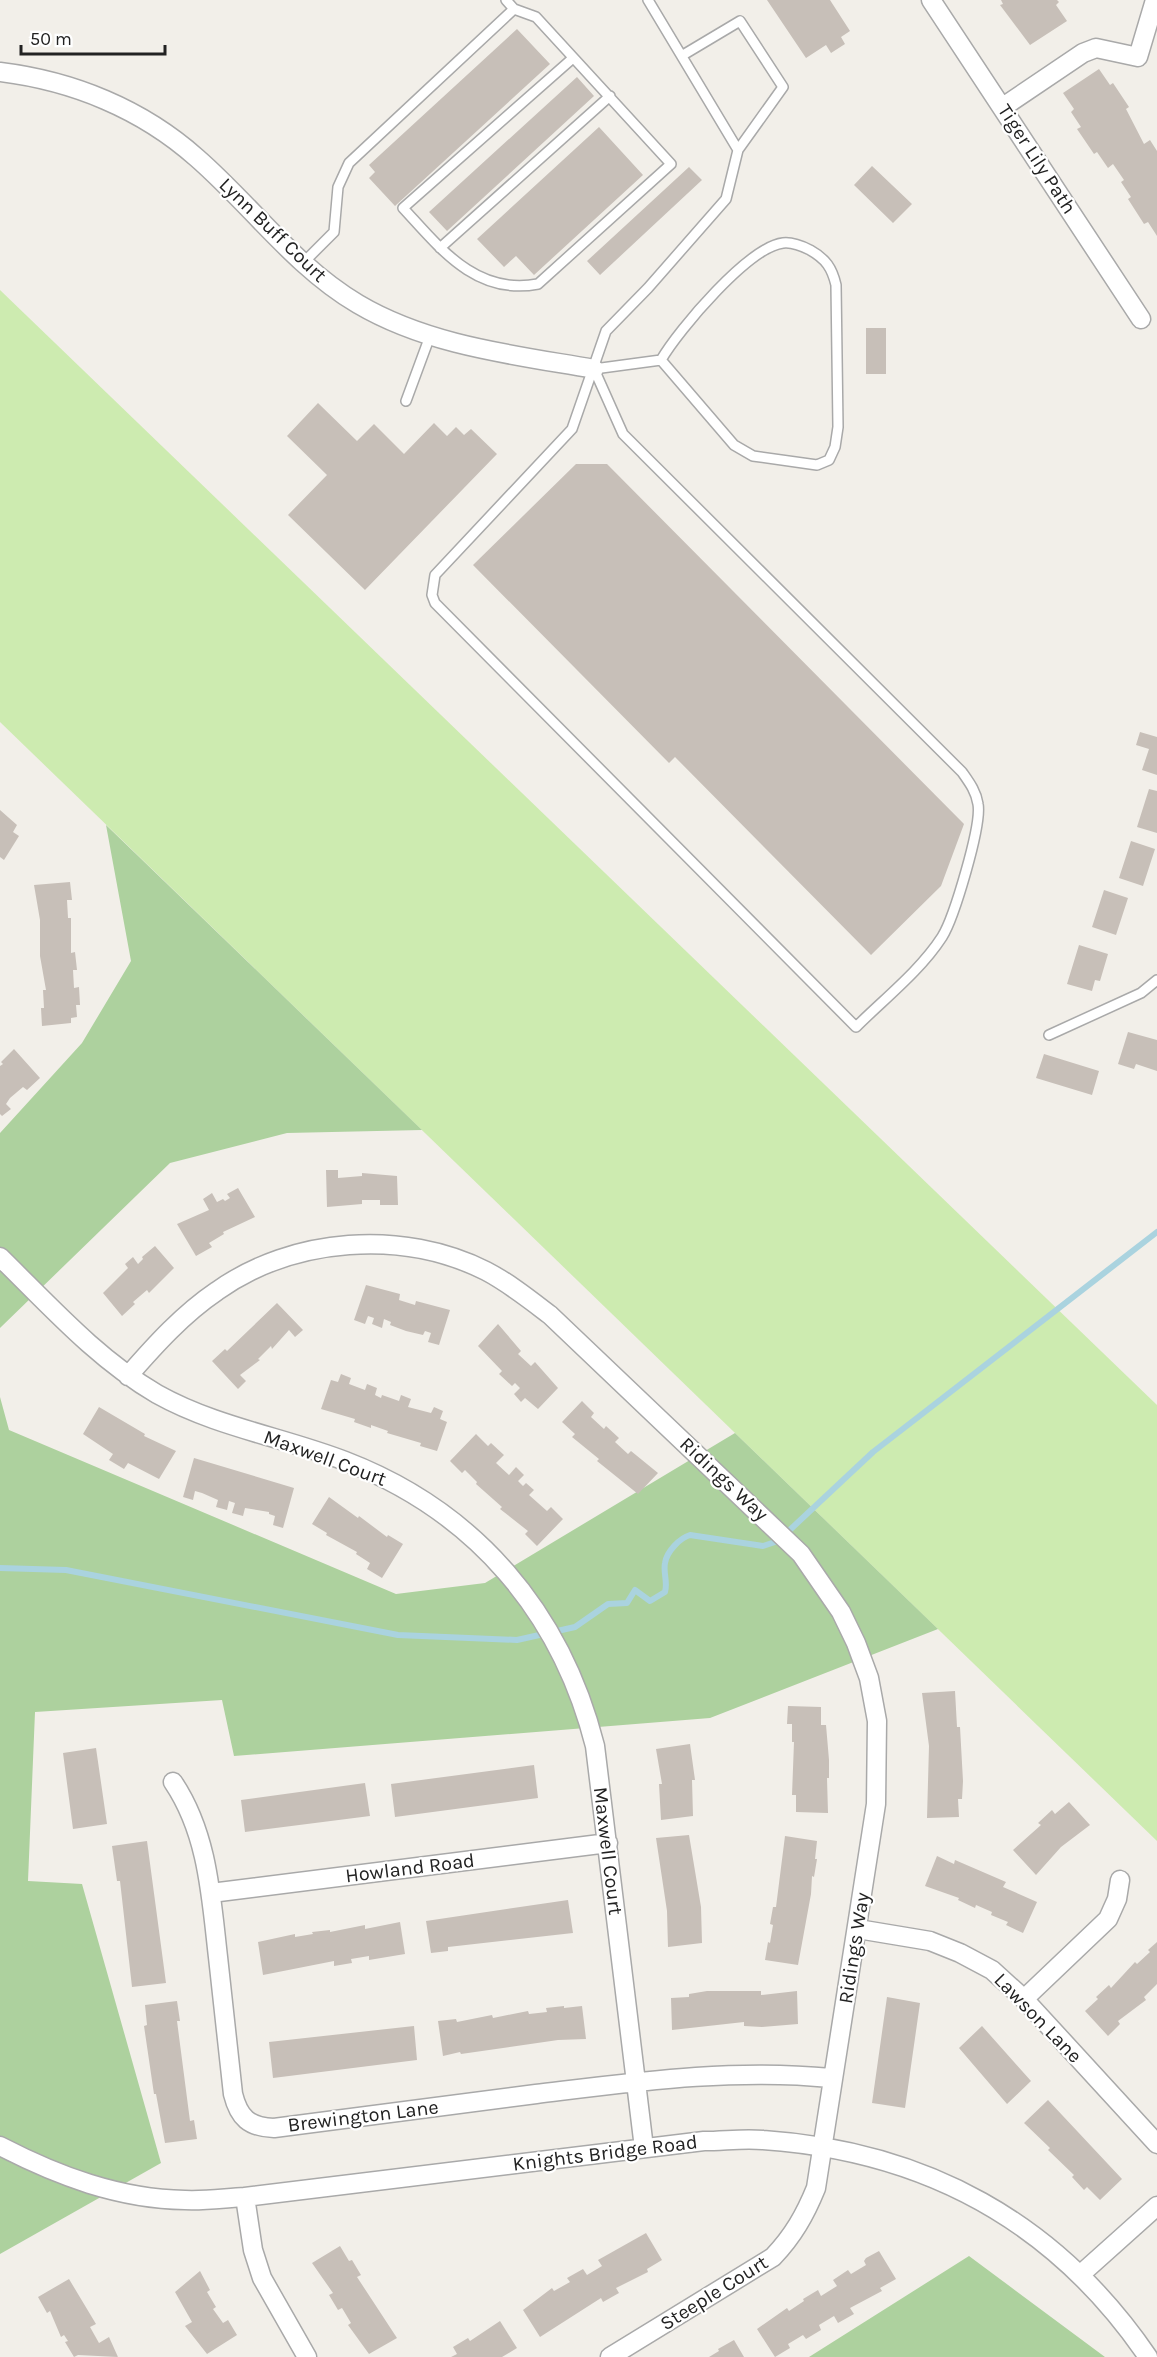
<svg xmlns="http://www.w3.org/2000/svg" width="1157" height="2357" font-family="Karla,sans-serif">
	<rect width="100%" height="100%" fill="#f2efe9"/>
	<!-- grass -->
	<path fill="#cdebb0" d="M0,290L1157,1405V1841L0,722Z"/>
	<!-- forest -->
	<path fill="#add19e" d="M106,825L422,1130L287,1133L170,1163L0,1328V1133L82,1043L131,961Z
		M0,1397L9,1430L396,1594L485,1583L735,1433L938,1629L710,1718L234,1756L222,1700L35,1712L28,1881L82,1884L161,2163L0,2254Z
		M969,2256L1105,2357H809Z"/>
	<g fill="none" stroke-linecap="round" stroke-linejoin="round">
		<!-- stream -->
		<path stroke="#aad3df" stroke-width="6" d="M0,1568L66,1570L398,1635L517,1640L575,1627L608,1604L627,1603L635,1590L650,1601L665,1592C668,1582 663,1573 665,1563C667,1551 680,1538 690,1535L763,1546L778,1541L873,1452L1157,1232"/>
	</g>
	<!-- building -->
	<path fill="#c7bfb8" d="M767,0H830L850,31L841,37L845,44L831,53L826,45L806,58Z
		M1001,0H1057L1059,2L1056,5L1067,21L1030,45L1000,5L1003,4Z
		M517,29L550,64L395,206L369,178L375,172L369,165Z
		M1099,69L1110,85L1113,83L1129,107L1126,109L1144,144L1150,140L1157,151V236L1148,222L1144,224L1128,199L1131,197L1121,182L1124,180L1113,164L1108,168L1097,152L1094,154L1077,129L1081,127L1071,112L1074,109L1063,93Z
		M577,77L594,96L447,231L429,212Z
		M599,127L643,175L534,275L516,256L504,267L477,239Z
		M872,166L912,204L893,223L854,185Z
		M689,167L702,180L600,275L587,261Z
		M866,328H886V374H866Z
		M318,403L357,441L374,424L404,454L434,423L447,436L456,427L464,435L471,429L497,454L365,590L288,515L327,475L287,436Z
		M576,464H607L964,824L941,886L871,955L675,757L669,763L473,565Z
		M1140,732L1157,737V775L1142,770L1149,749L1136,745Z
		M1149,789L1157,791V833L1137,827Z
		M0,810L17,825L13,832L19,836L4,860L0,857Z
		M1131,841L1155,849L1143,886L1119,878Z
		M70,882L72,900H67L68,918H71V953L75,952L77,970H73L74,988L79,987L80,1005H76L77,1017L71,1018V1023L42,1026L41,1008H44L43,990H46L40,956V920L34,885Z
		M1104,890L1128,898L1116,935L1092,927Z
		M1079,945L1108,954L1100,981L1095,980L1092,991L1067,984Z
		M1128,1032L1157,1040V1071L1136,1064L1134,1069L1118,1064Z
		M14,1049L40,1078L27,1090L23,1087L10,1098L6,1104L11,1109L2,1116L0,1114V1066L3,1064L1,1062Z
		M1044,1054L1099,1071L1092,1095L1036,1078Z
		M326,1170H338V1178L362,1176V1173L397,1176L398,1205H380V1200H362V1204L327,1207Z
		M238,1188L255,1217L223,1232L224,1234L209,1243L212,1247L196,1256L177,1224L209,1210L203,1199L212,1193L217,1202L223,1199L225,1201L230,1198L227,1194Z
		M155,1246L174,1268L149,1293L147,1290L133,1302L135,1304L122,1316L103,1293L128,1268L125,1264L133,1257L138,1264L143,1259L142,1257Z
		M366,1285L400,1294L399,1300L415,1305L416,1301L450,1310L439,1345L428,1342L431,1333L425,1331L423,1335L406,1331L390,1325L391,1322L384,1319L382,1328L372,1324L374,1318L368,1316L365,1324L354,1320Z
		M277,1303L303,1330L295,1337L289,1330L272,1349L271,1346L258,1359L260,1360L240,1375L246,1381L238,1389L212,1361L225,1349L227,1351Z
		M498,1324L521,1351L518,1354L531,1366L535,1362L558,1388L538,1409L525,1398L521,1402L514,1394L520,1388L515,1383L512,1386L499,1374L502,1371L478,1346Z
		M341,1374L351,1378L349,1384L365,1390L367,1384L377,1388L375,1395L381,1398L382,1395L399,1401L401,1395L411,1399L408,1407L431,1413L434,1407L443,1411L440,1419L447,1422L437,1451L420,1446L421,1443L387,1433L388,1431L371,1425V1428L354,1422L355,1419L321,1409L331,1380L338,1382Z
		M582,1401L594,1413L591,1417L604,1429L606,1426L619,1438L615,1442L628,1454L631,1451L658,1473L638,1494L597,1461L599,1459L572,1437L575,1434L562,1422Z
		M99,1407L145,1434L144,1436L176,1451L159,1479L128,1463L124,1469L109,1460L113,1454L83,1434Z
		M476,1434L488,1446L491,1443L504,1455L496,1463L509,1475L516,1467L524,1475L518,1481L523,1486L526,1483L534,1490L529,1495L547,1511L551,1507L563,1519L537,1546L525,1534L528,1531L500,1509L502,1507L476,1484L477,1482L465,1470L462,1473L450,1461Z
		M194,1458L294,1488L283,1528L273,1525L275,1516L269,1514V1512L245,1508L243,1516L232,1513L235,1503L229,1501L227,1510L216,1507L218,1500L202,1493L195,1491L193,1500L183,1497Z
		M329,1497L358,1518L359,1516L387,1537L388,1535L403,1544L382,1578L367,1569L370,1563L356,1554L357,1552L326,1535L327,1533L312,1524Z
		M955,1691L957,1727H960L963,1781L962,1799H958L959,1817L927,1818L929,1746L922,1693Z
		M788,1706L821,1707V1725H826L829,1760V1778H827L828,1813L796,1812V1795H792L794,1742H792V1724H787Z
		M690,1744L695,1780H692L693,1816L661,1820L659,1784H662L656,1749Z
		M96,1748L107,1824L73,1829L63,1753Z
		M534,1765L538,1798L395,1817L391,1784Z
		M365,1783L370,1816L245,1832L241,1800Z
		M1069,1802L1090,1825L1061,1847L1036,1875L1013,1850L1041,1825L1038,1823L1052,1810L1055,1814Z
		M689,1835L701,1907L702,1943L668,1947L667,1911L656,1838Z
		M785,1836L817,1841L815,1859H817L814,1877L812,1876L811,1894L798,1965L765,1960L768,1942L770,1943L773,1925L770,1924L773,1907H776Z
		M147,1841L166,1983L132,1987L120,1881H117L112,1846Z
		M937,1856L954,1864L955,1860L1006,1882L1003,1887L1037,1902L1023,1933L1006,1925L1008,1922L991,1915L992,1912L976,1905L975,1908L958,1900L959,1898L925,1886Z
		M568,1900L573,1933L448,1947V1951L431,1953L426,1921Z
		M400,1922L405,1954L369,1960V1956L351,1959L352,1963L334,1966V1961L263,1975L258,1942L295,1934V1937L313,1934L312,1932L330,1930V1932L365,1925V1929Z
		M1157,1942V1984L1144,1997L1146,2000L1118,2021L1120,2024L1108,2036L1085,2011L1098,1999L1096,1997L1109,1985L1111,1988L1135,1962L1137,1964L1150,1952L1148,1950Z
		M707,1991H761V1995L797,1991L798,2024L762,2027L744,2026V2022L672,2030L671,1998L689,1997V1994Z
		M887,1997L920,2003L905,2108L872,2103Z
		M177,2001L180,2021H177L190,2121L194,2120L197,2139L165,2143L156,2094H154L144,2026L147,2025L145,2005Z
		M564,2006V2008L582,2006L586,2039L558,2040L461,2054L460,2052L443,2056L438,2021L456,2019L457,2022L492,2015L493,2018L528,2011L529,2014L547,2012L546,2008Z
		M414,2026L417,2060L273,2078L269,2042Z
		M982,2026L1031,2081L1007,2104L959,2048Z
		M1048,2100L1122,2179L1100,2200L1087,2187L1084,2190L1072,2177L1074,2175L1048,2150L1050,2148L1024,2123Z
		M646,2233L662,2260L647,2269L648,2272L616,2288L619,2293L603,2302L601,2298L540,2337L523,2310L552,2288L554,2291L570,2282L567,2278L583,2269L587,2275L602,2266L598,2260Z
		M340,2246L349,2261L352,2260L361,2275L357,2277L397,2338L369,2354L348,2325L351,2323L342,2308L338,2310L329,2295L333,2293L312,2263Z
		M879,2251L896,2279L880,2288L882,2291L850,2308L854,2314L838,2323L834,2316L819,2325L821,2330L806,2339L803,2335L788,2344L790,2348L775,2357L757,2329L787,2308L789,2311L804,2301L803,2299L818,2290L821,2296L837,2286L833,2280L848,2270L851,2274L866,2265L864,2261L866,2258Z
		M200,2271L210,2290L207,2292L216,2307L213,2309L223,2323L228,2320L237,2335L207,2354L185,2326L192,2322L175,2292Z
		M69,2279L96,2324L90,2327L99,2343L109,2337L118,2357L78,2355L74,2357L65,2342L68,2341L64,2335L61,2337L50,2311L47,2313L38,2297Z
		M500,2321L517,2348L502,2357H451L457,2354L453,2347L468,2338L470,2341Z
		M734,2340L744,2357H709L719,2351L718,2349Z"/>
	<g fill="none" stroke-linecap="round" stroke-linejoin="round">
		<defs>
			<path id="service" d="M514,9L536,17L671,164L538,284C476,296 440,248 403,208L573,58
				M683,55L740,21L783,87L738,150
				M440,248L610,96
				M303,263L334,232L338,187L349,163L514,9L506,0
				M594,369L623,434L962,772C969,782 976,791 978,804C982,825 954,918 942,937C920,971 884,999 856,1027L435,603L432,595L435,575L572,429L606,331L648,288L726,199L738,150L648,0
				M594,369L661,360L734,445L753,456L817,465L829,460L835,447L838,427L836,285C832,268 826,259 810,250C802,246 791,242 783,243C749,247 679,329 661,360
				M406,401L430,336
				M1049,1035L1141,993L1157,980"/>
			<path id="minor" d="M931,0L1141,319
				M0,72C73,81 142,109 197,158C252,206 295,267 358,304C429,346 515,355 594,369
				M1003,107L1083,53L1096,48L1138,57L1155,0
				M0,1257C49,1305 97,1359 157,1394C216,1427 283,1437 345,1461C475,1511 561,1612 595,1746L644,2148
				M128,1376C155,1345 183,1314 217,1291C293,1237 403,1229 486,1271C509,1283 529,1299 550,1315L801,1554L841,1612L856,1643L869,1678L877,1721L876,1804L816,2188C805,2215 793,2236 773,2257L610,2357
				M173,1782C208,1834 211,1896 218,1957C223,2003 228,2049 233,2094C239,2118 249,2127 274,2128C361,2117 449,2105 536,2094C635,2082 732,2068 831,2078
				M211,1893L608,1843
				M858,1929L930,1941L960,1953L992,1970L1024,1999L1157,2144
				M1024,1999L1108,1919L1117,1899L1120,1880
				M0,2146C58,2176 119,2199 185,2200C205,2201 225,2198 245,2197L704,2141C724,2141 744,2138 763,2140C925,2151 1056,2222 1148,2357
				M245,2197L253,2250L262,2278L307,2357
				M1081,2274L1157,2206"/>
		</defs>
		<!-- service casing -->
		<use href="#service" stroke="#a9a9a9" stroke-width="12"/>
		<!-- minor casing -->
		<use href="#minor" stroke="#a9a9a9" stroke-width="21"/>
		<!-- service -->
		<use href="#service" stroke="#fff" stroke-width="9"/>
		<!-- minor -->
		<use href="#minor" stroke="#fff" stroke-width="18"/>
	</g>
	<g text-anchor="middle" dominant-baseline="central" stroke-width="4.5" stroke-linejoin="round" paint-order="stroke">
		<!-- street labels -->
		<g font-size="20" fill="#222" stroke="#fff">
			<text transform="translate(1037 159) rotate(57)">Tiger Lily Path</text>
			<text transform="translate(273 230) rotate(44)">Lynn Buff Court</text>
			<text transform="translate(325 1458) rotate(20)">Maxwell Court</text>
			<text transform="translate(724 1479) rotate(43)">Ridings Way</text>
			<text transform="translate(608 1851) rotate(83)">Maxwell Court</text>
			<text transform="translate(410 1868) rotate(-7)">Howland Road</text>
			<text transform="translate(854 1948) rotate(-81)">Ridings Way</text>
			<text transform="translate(1038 2018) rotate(46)">Lawson Lane</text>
			<text transform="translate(363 2116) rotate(-7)">Brewington Lane</text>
			<text transform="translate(605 2153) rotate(-7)">Knights Bridge Road</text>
			<text transform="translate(714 2293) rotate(-32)">Steeple Court</text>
		</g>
	</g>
	<!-- scale -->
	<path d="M21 45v9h144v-9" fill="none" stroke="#222222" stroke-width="3"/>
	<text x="30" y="45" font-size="18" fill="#222222" stroke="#ffffff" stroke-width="4.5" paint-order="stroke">50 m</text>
</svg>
